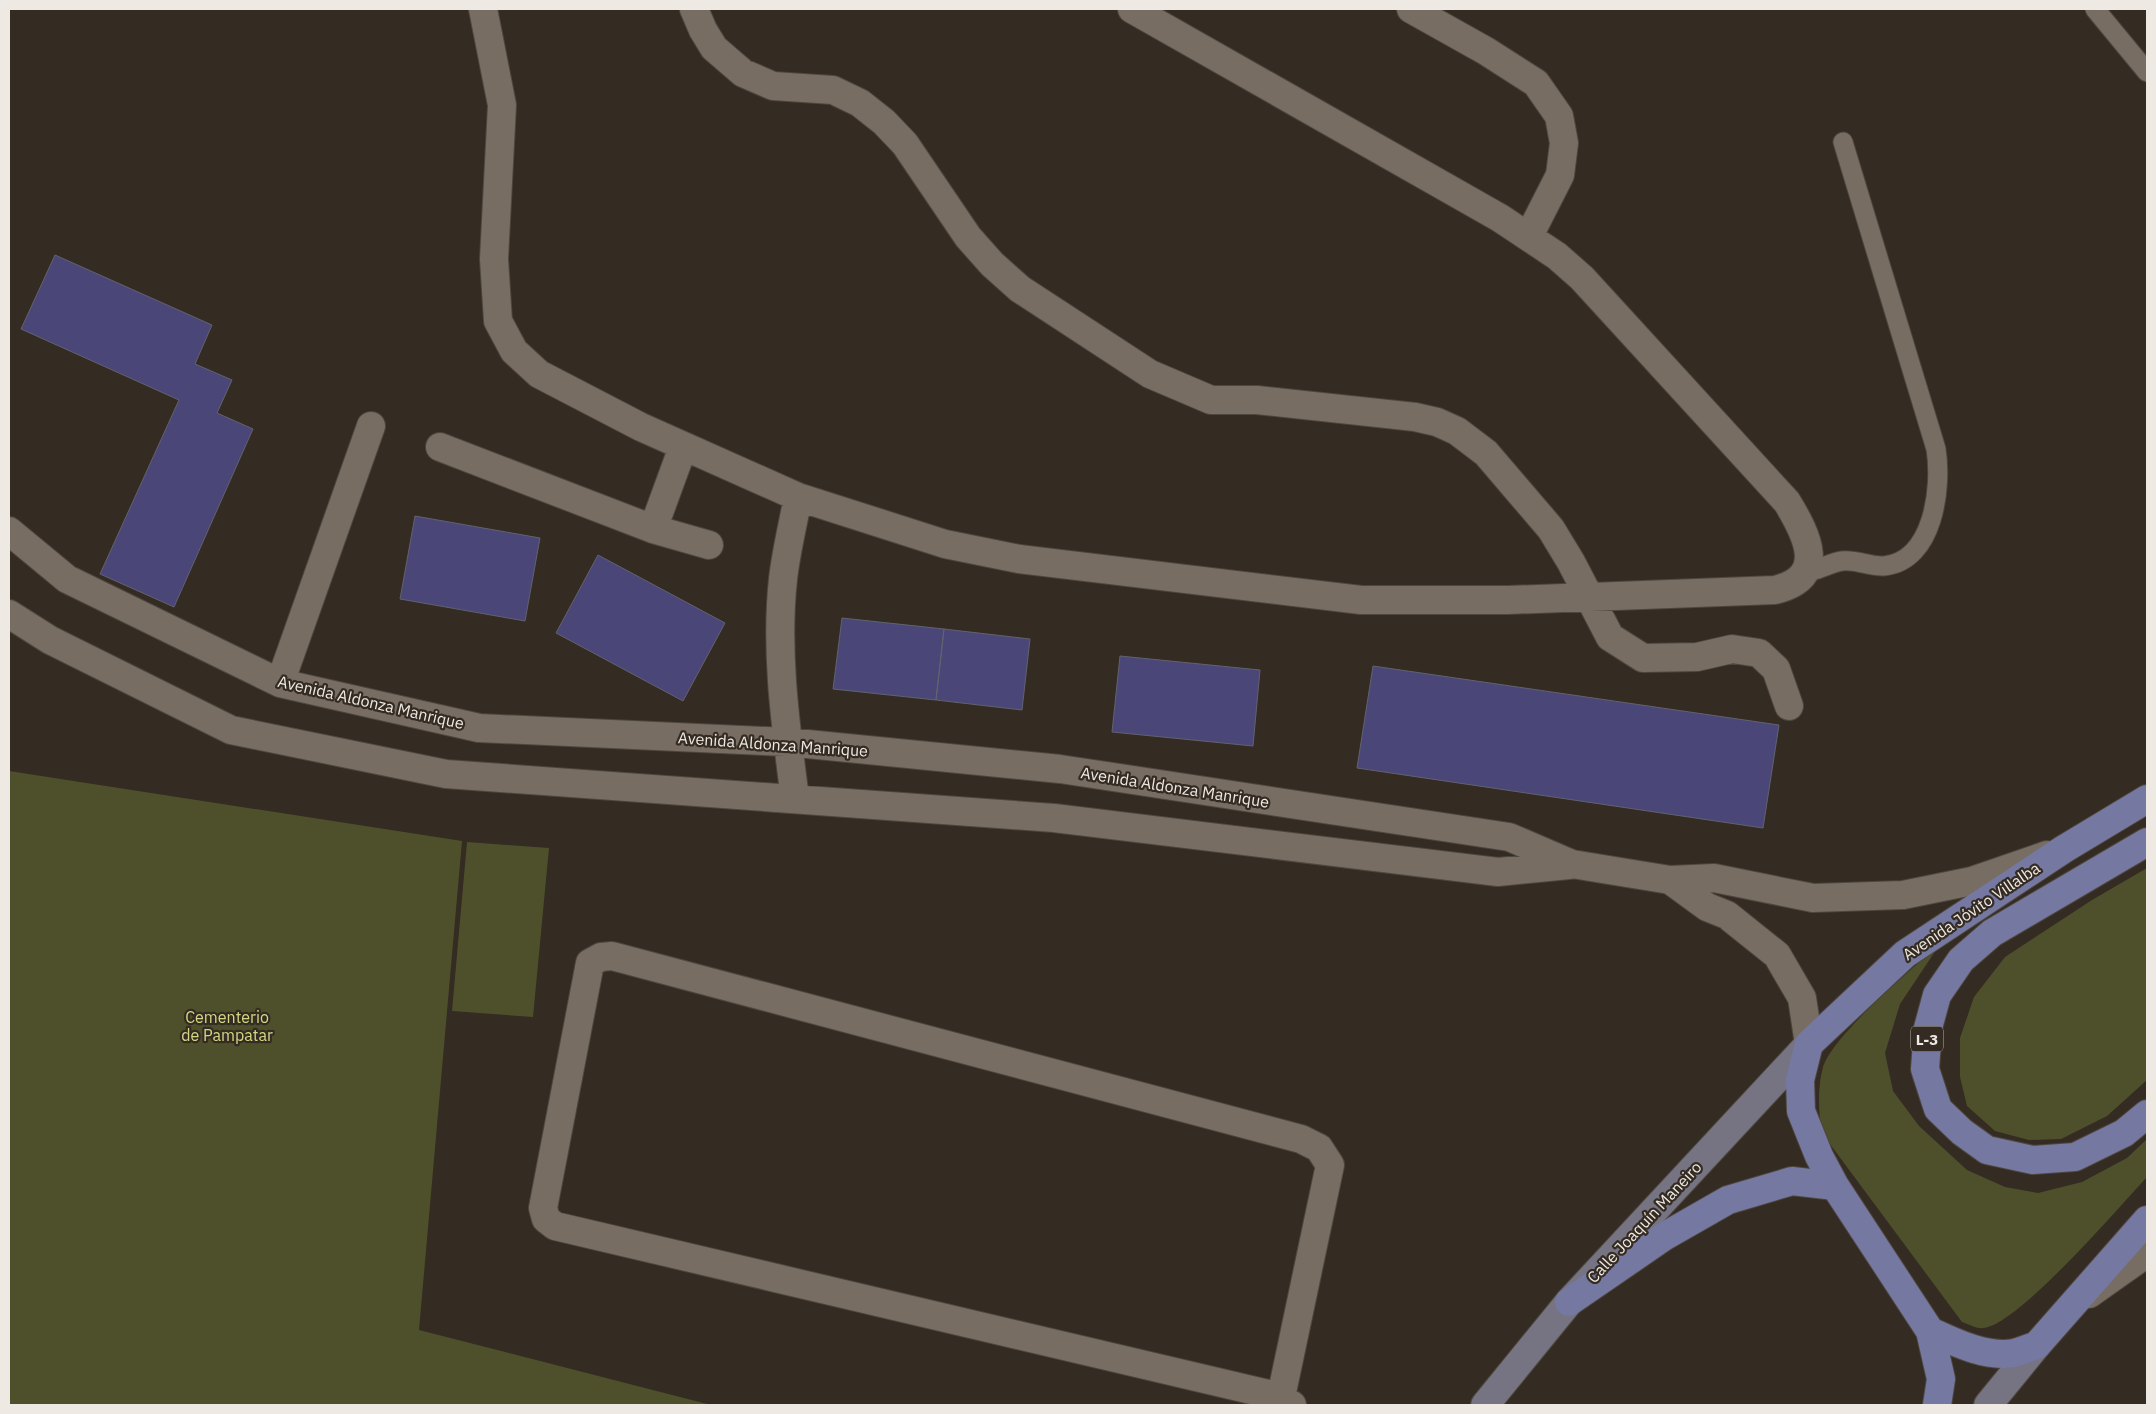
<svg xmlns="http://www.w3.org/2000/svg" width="2156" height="1414" font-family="'IBM Plex Sans',sans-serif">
	<rect width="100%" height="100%" fill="#342b22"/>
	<!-- green -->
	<path fill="#4e502c" d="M9,771L462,841L419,1330L711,1405H9Z
		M467,842L549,848L533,1017L452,1011Z
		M2147,868V1080L2107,1116L2061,1139L2029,1140L1995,1131L1967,1106L1960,1077V1038L1974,997L2005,957L2092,900Z
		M1940,944L1900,1004L1885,1053L1893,1091L1919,1126L1967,1170L2005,1187L2038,1193L2082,1182L2127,1158L2147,1139V1177C2120,1206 2017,1326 1983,1328C1977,1329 1968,1324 1962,1322L1821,1132C1819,1110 1817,1089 1823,1067C1834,1034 1912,969 1940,944Z"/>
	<!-- building -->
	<path fill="#4a4778" stroke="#62626f" d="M55,255L212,325L195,364L232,380L217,413L253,429L174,607L100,574L179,400L21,329Z
		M415,516L540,538L525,621L400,599Z
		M598,555L725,623L683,701L556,633Z
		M842,618L944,629L936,700L833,689Z
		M944,629L1030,639L1022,710L936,700Z
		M1120,656L1260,670L1253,746L1112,732Z
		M1373,666L1779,725L1763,828L1357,768Z"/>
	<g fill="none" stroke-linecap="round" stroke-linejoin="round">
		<defs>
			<path id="lane" d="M2095,9L2147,72
				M1805,572C1818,571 1829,563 1842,561C1855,559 1870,567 1884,566C1934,561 1942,487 1936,449L1843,142"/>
			<path id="street" d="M483,9L502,105L494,259L498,321L514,351L539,374L641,427L798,497L945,544L1019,559L1361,600H1508L1775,590C1829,577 1807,535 1787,502L1582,278L1557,256L1500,218L1132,9
				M694,9L703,30L714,48L743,73L773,86L833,90L860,103L884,122L905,144L968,237L992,264L1020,289L1150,374L1211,400H1257L1415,417L1437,422L1457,431L1486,453L1551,529L1571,562L1610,637L1643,658L1697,657L1732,649L1759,653L1776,669L1789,706
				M1411,9L1486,51L1536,83L1559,116L1564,143L1560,175L1529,236
				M440,447L653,529L709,545
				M653,529L683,447
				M9,531L67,579L280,683L479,728L787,742L1060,769L1509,837L1572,864L1670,880L1714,878L1813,898L1903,895L1972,881L2047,855
				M9,614L50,640L231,730L446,774L1054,818L1498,872L1569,865
				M280,683L371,426
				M795,799C786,728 775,652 783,579C786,552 793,524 798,497
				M1670,880L1707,907L1727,915L1777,955L1802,998L1809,1044
				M2089,1294L2147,1253
				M1281,1397L1330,1165L1319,1148L1301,1139L612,956L601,957L590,963L543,1208L546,1219L555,1226L1281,1397L1292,1405"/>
			<path id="secondary" d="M1485,1405L1569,1302L1809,1044
				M1988,1405L2037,1345"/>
			<path id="primary" d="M2147,842L1992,933L1961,960L1937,995L1928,1028L1925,1069L1938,1109L1962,1132L1987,1150L2033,1160L2075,1157L2124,1133L2147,1114
				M1569,1302L1665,1236L1728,1200L1792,1181L1835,1186
				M1930,1331C1954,1342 1986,1358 2014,1353C2021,1351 2029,1348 2037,1345L2147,1220
				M1937,1405L1941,1379L1930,1331L1835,1186L1819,1156L1801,1111L1800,1080L1809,1044L1905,954L2064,849L2147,799"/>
		</defs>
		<!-- lane casing -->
		<use href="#lane" stroke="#4e473f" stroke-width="21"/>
		<!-- street casing -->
		<use href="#street" stroke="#4e473f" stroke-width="30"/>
		<!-- secondary casing -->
		<use href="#secondary" stroke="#4e473f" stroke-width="30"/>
		<!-- primary casing -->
		<use href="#primary" stroke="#4e473f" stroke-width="30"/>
		<!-- lane -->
		<use href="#lane" stroke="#776d63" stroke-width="19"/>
		<!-- street -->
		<use href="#street" stroke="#776d63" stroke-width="28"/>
		<!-- secondary -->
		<use href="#secondary" stroke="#767382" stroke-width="28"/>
		<!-- primary -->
		<use href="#primary" stroke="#7578a1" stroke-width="28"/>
	</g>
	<g text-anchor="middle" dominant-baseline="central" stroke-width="4.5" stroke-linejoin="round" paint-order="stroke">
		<!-- shield labels -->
		<rect fill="#342b22" stroke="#b6b0a9" stroke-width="1" x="1911" y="1026.5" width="32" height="25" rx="4"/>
		<g font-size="15" font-weight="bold" fill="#eee9e3">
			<text x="1927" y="1039">L-3</text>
		</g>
		<!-- street labels -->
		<g font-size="16" fill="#eee9e3" stroke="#342b22">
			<text transform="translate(371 702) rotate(13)">Avenida Aldonza Manrique</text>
			<text transform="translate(773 744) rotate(4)">Avenida Aldonza Manrique</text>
			<text transform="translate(1175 787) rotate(9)">Avenida Aldonza Manrique</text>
			<text transform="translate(1971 911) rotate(-34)">Avenida Jóvito Villalba</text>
			<text transform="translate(1644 1222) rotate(-47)">Calle Joaquín Maneiro</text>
		</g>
		<!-- park labels -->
		<g font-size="16" fill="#d3d983" stroke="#342b22">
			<text x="227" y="1017">Cementerio<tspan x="227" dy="18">de Pampatar</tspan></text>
		</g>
	</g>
	<!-- border -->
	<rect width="2156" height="1414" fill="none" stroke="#eee9e3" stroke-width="20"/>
</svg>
